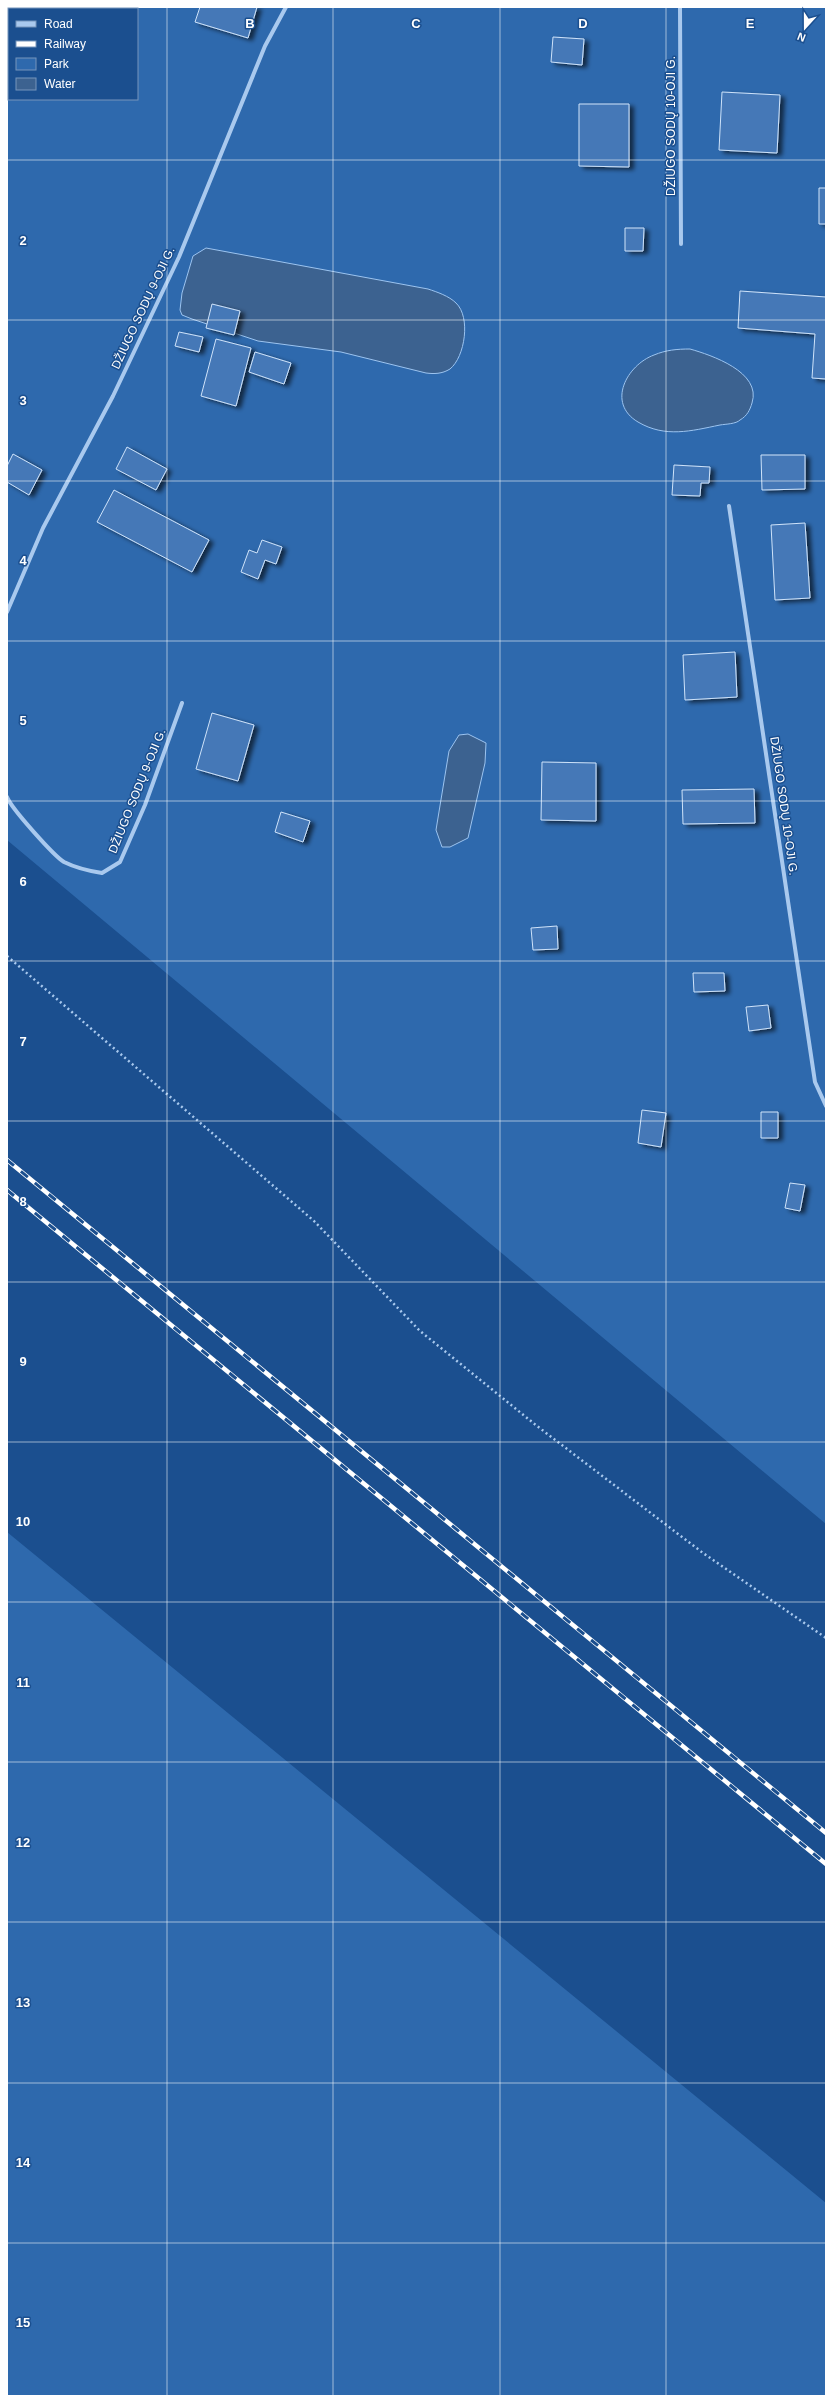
<svg xmlns="http://www.w3.org/2000/svg" width="833" height="2403" font-family="Arial,sans-serif">
	<defs>
		<filter id="shadow"><feDropShadow dx="4.5" dy="2.5" stdDeviation="2" flood-color="#0009"/></filter>
	</defs>
	<rect width="100%" height="100%" fill="#1b4f8f"/>
	<!-- green -->
	<path fill="#2e69ad" fill-rule="evenodd" d="M7,7H826V1524L7,840ZM9,9H137V99H9Z
		M7,1532L826,2203V2396H7Z"/>
	<!-- water -->
	<path fill="#3c6290" stroke="#9cc4f0" d="M206,248L428,289C437,292 449,296 456,303C471,317 465,357 450,369C442,374 434,374 426,373L341,352L258,341L192,319L182,315L180,310L182,293L193,256Z
		M690,349C711,355 762,372 752,403C750,410 747,416 740,420C736,424 726,424 720,425C691,431 665,438 638,422C606,403 627,365 654,355C666,350 677,349 690,349Z
		M468,734L486,743L485,763L468,838L450,847H442L436,830L449,751L459,735Z"/>
	<!-- building -->
	<path fill="#4478b7" stroke="#cfe3fa" filter="url(#shadow)" d="M200,7H257L248,38L195,22Z
		M553,37L584,39L582,65L551,62Z
		M722,92L780,95L777,153L719,150Z
		M579,104H629V167L579,166Z
		M819,188H826V224H819Z
		M625,228H644L643,251H625Z
		M740,291L826,297V379L812,378L815,334L738,328Z
		M212,304L240,311L234,335L206,328Z
		M179,332L203,337L199,352L175,346Z
		M216,339L251,348L236,406L201,396Z
		M255,352L291,363L284,384L249,372Z
		M127,447L167,469L156,490L116,469Z
		M13,454L42,470L29,495L7,482V466Z
		M761,455H805V489L762,490Z
		M674,465L710,467L709,483H701L700,496L672,495Z
		M114,490L209,540L192,572L97,522Z
		M805,523L810,598L775,600L771,525Z
		M262,540L282,547L276,564L265,560L258,579L241,572L249,550L257,553Z
		M735,652L737,697L685,700L683,655Z
		M212,713L254,725L238,781L196,769Z
		M542,762L596,763V821L541,820Z
		M754,789L755,823L683,824L682,790Z
		M281,812L310,821L303,842L275,832Z
		M557,926L558,949L533,950L531,928Z
		M693,973H724L725,991L694,992Z
		M768,1005L771,1028L749,1031L746,1007Z
		M642,1110L666,1113L661,1147L638,1143Z
		M761,1112H778V1138H761Z
		M790,1183L805,1185L800,1211L785,1208Z"/>
	<g fill="none" stroke-linecap="round" stroke-linejoin="round">
		<!-- path -->
		<path stroke="#a9c9ee" stroke-width="2.5" stroke-dasharray="2 3" stroke-linecap="butt" d="M7,956L314,1221L420,1331L537,1426L703,1553L826,1638"/>
		<!-- street -->
		<path stroke="#a9c9ee" stroke-width="4" d="M680,7L681,244
			M729,506L815,1082L826,1106
			M7,612L43,528L113,396L179,257L265,46L286,7
			M7,797C11,808 54,856 64,862C76,868 89,871 102,873L120,862L145,805L182,703"/>
		<defs>
			<path id="rail" d="M7,1160L826,1833
				M7,1190L826,1864"/>
		</defs>
		<!-- rail casing -->
		<use href="#rail" stroke="#fff" stroke-width="4.5"/>
		<!-- rail -->
		<use href="#rail" stroke="#1b4f8f" stroke-width="3" stroke-dasharray="9" stroke-linecap="butt"/>
	</g>
	<!-- grid -->
	<path fill="none" stroke="#fff" stroke-width="1" stroke-opacity="0.55" d="M167,7V2396M333,7V2396M500,7V2396M666,7V2396M7,160H826M7,320H826M7,481H826M7,641H826M7,801H826M7,961H826M7,1121H826M7,1282H826M7,1442H826M7,1602H826M7,1762H826M7,1922H826M7,2083H826M7,2243H826"/>
	<g text-anchor="middle" dominant-baseline="central" stroke-width="3" stroke-linejoin="round" paint-order="stroke">
		<!-- street labels -->
		<g font-size="12" fill="#fff" stroke="#1b4f8f">
			<text transform="translate(671 126) rotate(-90)">DŽIUGO SODŲ 10-OJI G.</text>
			<text transform="translate(143 308) rotate(-65)">DŽIUGO SODŲ 9-OJI G.</text>
			<text transform="translate(137 791) rotate(-68)">DŽIUGO SODŲ 9-OJI G.</text>
			<text transform="translate(784 806) rotate(82)">DŽIUGO SODŲ 10-OJI G.</text>
		</g>
	</g>
	<g font-size="13" text-anchor="middle" font-weight="bold" fill="#fff" stroke="#1b4f8f" stroke-width="3" stroke-linejoin="round" paint-order="stroke">
		<text x="250" y="28">B</text>
		<text x="416" y="28">C</text>
		<text x="583" y="28">D</text>
		<text x="750" y="28">E</text>
		<text x="23" y="245">2</text>
		<text x="23" y="405">3</text>
		<text x="23" y="565">4</text>
		<text x="23" y="725">5</text>
		<text x="23" y="886">6</text>
		<text x="23" y="1046">7</text>
		<text x="23" y="1206">8</text>
		<text x="23" y="1366">9</text>
		<text x="23" y="1526">10</text>
		<text x="23" y="1687">11</text>
		<text x="23" y="1847">12</text>
		<text x="23" y="2007">13</text>
		<text x="23" y="2167">14</text>
		<text x="23" y="2327">15</text>
	</g>
	<!-- border -->
	<rect width="833" height="2403" fill="none" stroke="#ffffff" stroke-width="16"/>
	<!-- legend -->
	<rect x="8" y="8" width="130" height="92" fill="#1b4f8f" stroke="#7695bc"/>
	<rect x="16" y="21" width="20" height="6" fill="#a9c9ee" stroke="#7695bc"/>
	<text x="44" y="28" font-size="12" fill="#ffffff">Road</text>
	<rect x="16" y="41" width="20" height="6" fill="#ffffff" stroke="#7695bc"/>
	<text x="44" y="48" font-size="12" fill="#ffffff">Railway</text>
	<rect x="16" y="58" width="20" height="12" fill="#2e69ad" stroke="#7695bc"/>
	<text x="44" y="68" font-size="12" fill="#ffffff">Park</text>
	<rect x="16" y="78" width="20" height="12" fill="#3c6290" stroke="#7695bc"/>
	<text x="44" y="88" font-size="12" fill="#ffffff">Water</text>
	<!-- north arrow -->
	<g transform="translate(805 28) rotate(201)" stroke="#1b4f8f" stroke-width="3" paint-order="stroke">
	<path d="M0-3L7 15L0 10L-7 15Z" fill="#ffffff"/>
	<text y="-6" font-size="11" font-weight="bold" text-anchor="middle" fill="#ffffff">N</text>
	</g>
</svg>
